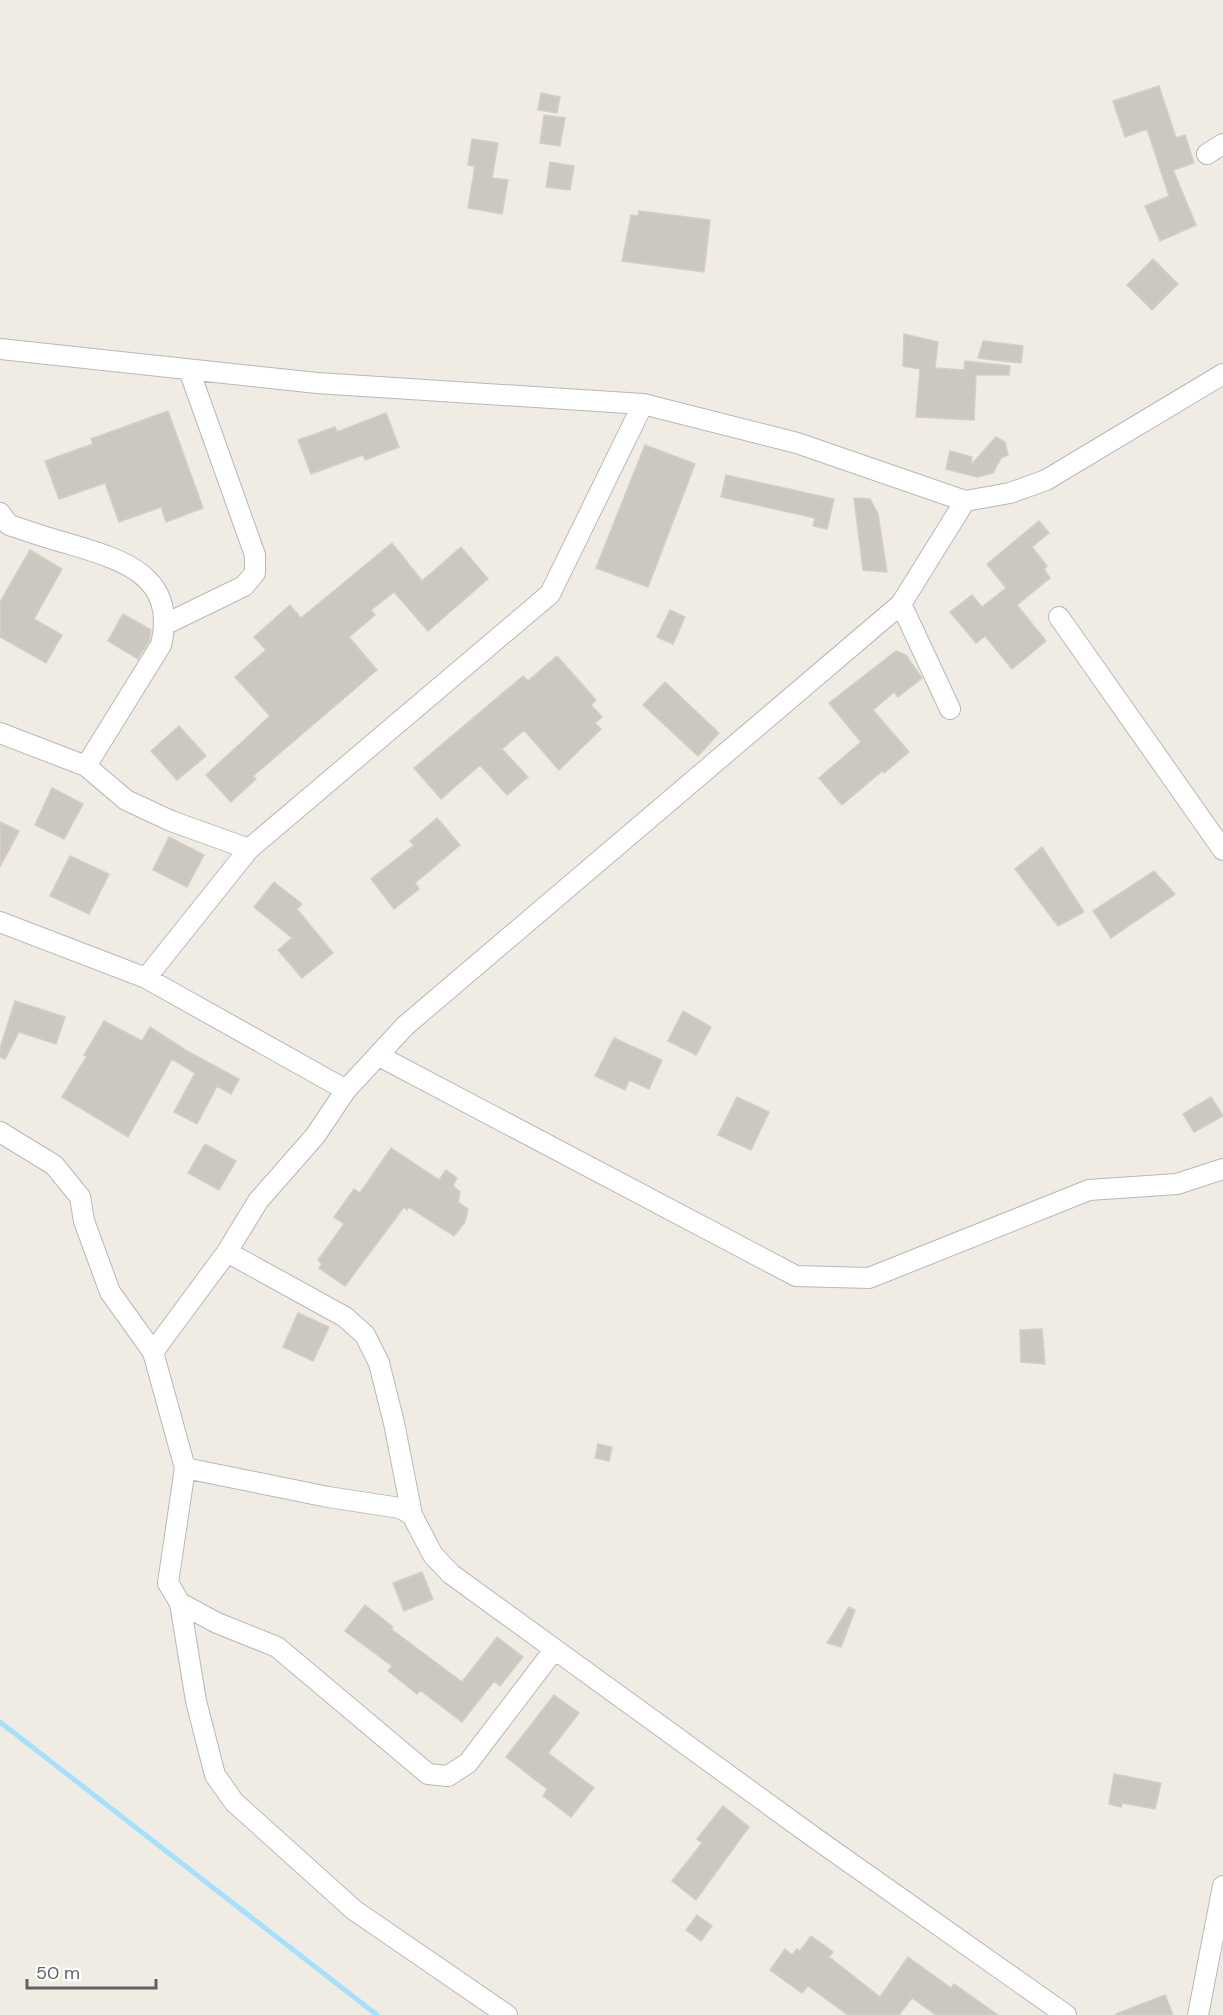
<svg xmlns="http://www.w3.org/2000/svg" width="1223" height="2015" font-family="'DM Sans',sans-serif">
	<rect width="100%" height="100%" fill="#f0ece4"/>
	<g fill="none" stroke-linecap="round" stroke-linejoin="round">
		<!-- stream -->
		<path stroke="#a5e0ff" stroke-width="5" d="M0,1722L377,2015"/>
	</g>
	<!-- building -->
	<path fill="#cbc7c1" stroke="#d5cec2" stroke-width="1.5" d="M1159,86L1176,138L1185,135L1194,163L1173,170L1196,225L1160,241L1145,206L1169,196L1147,129L1125,137L1113,101Z
		M541,93L560,97L557,113L538,110Z
		M544,115L565,118L560,146L540,143Z
		M472,139L498,143L492,178L508,180L502,214L468,208L475,166L468,165Z
		M550,162L574,166L570,190L546,187Z
		M639,211L710,220L704,272L622,261L631,215L638,216Z
		M1153,259L1178,284L1152,310L1127,285Z
		M904,334L938,342L935,368L964,370L965,361L1010,366L1009,375H976L974,420L916,417L920,369L903,366Z
		M983,341L1023,346L1021,363L978,358Z
		M168,411L203,508L166,522L161,507L119,522L105,483L59,499L45,461L93,444L91,439Z
		M386,413L399,447L365,460L363,455L311,474L298,440L335,427L337,432Z
		M996,437L1005,442L1008,455L1001,458L993,473L977,477L946,469L950,451L972,457L971,465Z
		M645,445L695,464L648,587L596,568Z
		M726,475L834,499L827,529L813,526L815,518L721,497Z
		M854,498L870,499L878,514L887,572L863,570Z
		M1039,521L1049,533L1032,547L1047,566L1044,569L1050,578L1017,605L1046,641L1012,669L985,636L976,643L950,612L972,595L982,607L1006,588L987,564Z
		M392,543L422,581L461,547L488,579L428,631L394,592L371,610L375,615L349,637L377,670L253,776L256,779L231,802L206,775L270,716L235,677L266,650L254,637L290,605L301,618Z
		M30,550L62,569L34,619L62,635L46,663L0,637V602Z
		M670,610L685,617L673,644L657,637Z
		M123,614L151,630L149,641L138,659L108,641Z
		M896,651L906,655L922,678L898,697L894,692L873,710L909,752L884,773L882,771L842,805L819,778L861,742L829,703Z
		M557,656L596,700L591,705L602,717L595,723L601,729L559,770L524,730L502,749L528,777L507,795L480,765L441,799L414,768L523,676L528,681Z
		M665,682L719,733L698,756L643,705Z
		M179,726L206,756L177,780L151,751Z
		M52,788L83,804L64,839L35,825Z
		M437,818L460,845L415,883L419,889L394,909L371,879L414,845L410,841Z
		M0,822L19,831L0,867Z
		M169,837L204,855L187,887L153,870Z
		M1042,847L1084,912L1058,926L1015,869Z
		M70,856L109,874L89,914L50,896Z
		M1154,871L1175,894L1111,938L1093,911Z
		M274,882L302,904L297,909L333,953L302,978L278,950L292,938L254,907Z
		M15,1001L65,1017L56,1044L19,1032L5,1059L0,1057V1048Z
		M683,1011L711,1027L696,1055L668,1041Z
		M104,1021L142,1041L150,1027L187,1051L239,1079L231,1094L217,1086L197,1124L174,1112L195,1073L172,1059L128,1137L62,1097L87,1056L84,1055Z
		M614,1038L662,1060L649,1089L629,1080L625,1090L595,1076Z
		M737,1097L769,1112L751,1150L718,1135Z
		M1211,1097L1223,1116L1194,1132L1183,1114Z
		M205,1144L236,1161L219,1190L188,1173Z
		M391,1148L439,1180L446,1170L457,1178L453,1186L460,1192L458,1202L468,1209L465,1222L454,1236L409,1207L407,1210L404,1207L345,1286L319,1268L322,1264L318,1260L344,1224L334,1217L354,1189L360,1193Z
		M298,1313L329,1327L313,1361L283,1347Z
		M1042,1329L1045,1364L1021,1362L1020,1330Z
		M598,1444L612,1447L609,1461L595,1458Z
		M422,1572L433,1599L404,1611L393,1583Z
		M365,1605L393,1627L391,1629L462,1682L497,1637L523,1657L500,1686L494,1681L462,1722L420,1690L417,1694L388,1671L392,1666L345,1631Z
		M849,1607L855,1610L841,1647L827,1643Z
		M554,1695L579,1713L548,1753L594,1788L571,1817L543,1796L547,1789L506,1757Z
		M1114,1774L1161,1783L1155,1809L1122,1803L1121,1807L1109,1804Z
		M723,1806L749,1827L696,1900L672,1881L702,1843L697,1839Z
		M697,1915L712,1926L701,1941L686,1930Z
		M811,1936L833,1952L829,1957L880,1997L908,1957L951,1988L954,1984L998,2015H936L912,1998L899,2015H848L808,1986L802,1993L770,1970L785,1949L792,1955L797,1949L800,1951Z
		M1165,1995L1173,2015H1116V2014Z"/>
	<g fill="none" stroke-linecap="round" stroke-linejoin="round">
		<defs>
			<path id="street" d="M1207,154L1223,144
				M0,349L317,383L643,404L797,443L965,501L1010,493L1046,480L1223,374
				M0,513L9,525C28,531 47,538 66,543C120,559 178,574 161,645L86,766L126,800L171,821L249,849
				M901,604L950,709
				M1059,617L1223,850
				M166,624L244,586L255,573V555L189,370
				M0,733L86,766
				M0,922L146,978L346,1090
				M146,978L249,849L550,594L643,404
				M379,1056L796,1276L869,1278L1089,1190L1177,1184L1223,1169
				M0,1132L54,1165L80,1197L84,1221L110,1292L153,1352L185,1468L328,1497L400,1508L412,1515L433,1555L451,1574L815,1838L1066,2015
				M227,1252L345,1317L365,1335L379,1363L394,1423L412,1515
				M153,1352L227,1252L258,1201L315,1136L346,1090L405,1026L901,604L965,501
				M185,1468L168,1583L180,1603L217,1623L277,1647L428,1774L448,1776L468,1763L554,1650
				M180,1603L196,1701L215,1775L234,1802L354,1910L507,2015
				M1198,2015L1223,1886"/>
		</defs>
		<!-- street casing -->
		<use href="#street" stroke="#b5b8bc" stroke-width="22"/>
		<!-- street -->
		<use href="#street" stroke="#fff" stroke-width="20"/>
	</g>
	<!-- scale -->
	<path d="M27 1979v9h129v-9" fill="none" stroke="#5c6266" stroke-width="3"/>
	<text x="36" y="1979" font-size="18" fill="#5c6266" stroke="#ffffff" stroke-width="4.5" paint-order="stroke">50 m</text>
</svg>
